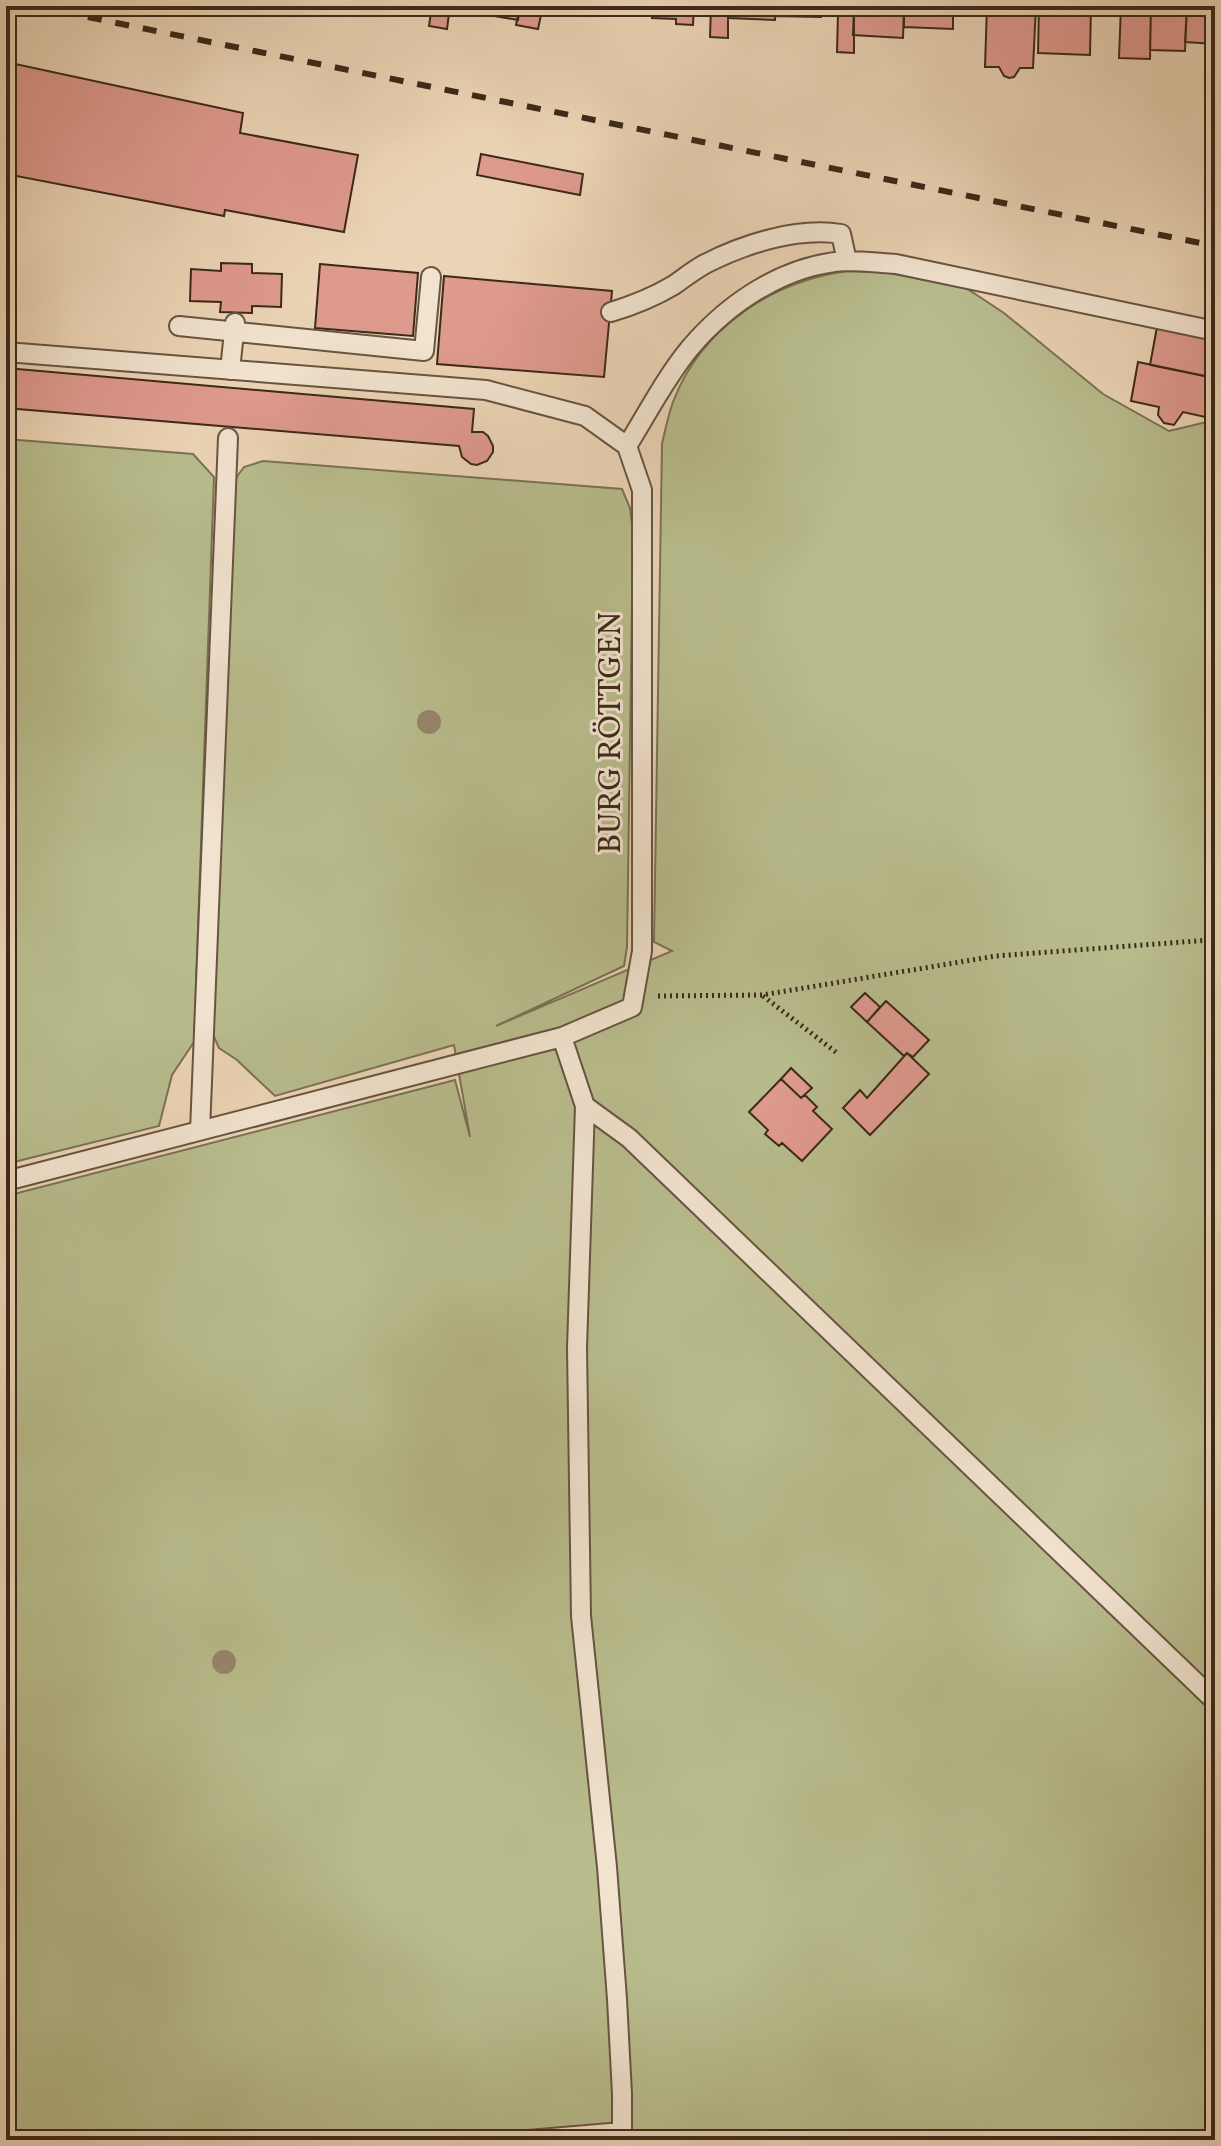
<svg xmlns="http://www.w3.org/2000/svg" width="1221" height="2146" font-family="Vollkorn,serif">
	<rect width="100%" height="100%" fill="#ebd4b5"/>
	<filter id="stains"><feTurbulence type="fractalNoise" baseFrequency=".0025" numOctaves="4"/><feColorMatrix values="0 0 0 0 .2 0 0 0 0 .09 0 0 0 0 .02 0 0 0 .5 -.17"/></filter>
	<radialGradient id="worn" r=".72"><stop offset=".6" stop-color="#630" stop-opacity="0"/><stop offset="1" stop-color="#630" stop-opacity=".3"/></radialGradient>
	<!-- green -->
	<path fill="#b8bc8d" stroke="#7a7254" stroke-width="2" d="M848,271L884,272L966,288L1004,313L1103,394L1169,431L1215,420V2140H6V1196L455,1080L470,1137L454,1045L275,1096L237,1060L219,1048L211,1030L233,482L244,467L263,461L622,489L630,508L633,533L627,947L624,966L496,1026L672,951L654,942L662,444C665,430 668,416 673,402C701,328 772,281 848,271Z
		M6,439L193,454L214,477L194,1042L172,1075L159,1126L6,1164Z"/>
	<!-- building -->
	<path fill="#df9a8e" stroke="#3c291a" stroke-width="2" d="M432,6H450L447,29L429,26Z
		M450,6H485L483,14L449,8Z
		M485,6H520L518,20L483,14Z
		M520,6H543L538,29L516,25Z
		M586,6H652V15H605V6Z
		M652,6H694L693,25L676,24V19L652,18Z
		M711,6H728V38L710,37Z
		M728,6H775V20L728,18Z
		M775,6H821V17L775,16Z
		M854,6H904L903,38L853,35Z
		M904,6H953V29L904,27Z
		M987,6H1036L1033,68H1020L1014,77L1009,78L1004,76L999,67H985Z
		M1039,6H1091L1090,55L1038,53Z
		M1121,6H1151L1150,59L1119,58Z
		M1151,6H1187L1185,51L1150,50Z
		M1187,6H1215V44L1185,42Z
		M838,13L854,14V53L837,52Z
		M6,62L243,113L240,133L358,155L344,232L225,210L224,216L6,174Z
		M481,154L583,174L580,195L477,175Z
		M221,263L252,264V273L282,274L281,307L252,306V313L220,312L221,302L190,301L191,269L221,271Z
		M320,264L418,273L413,336L315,328Z
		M444,276L612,291L604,377L437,364Z
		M1157,327L1215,339L1209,377L1150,365Z
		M1138,362L1215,378L1210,418L1183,412L1174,425L1164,423L1158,415L1159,407L1131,401Z
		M6,368L474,409L472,432H483L488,436L493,446V452L487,461L477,465L471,464L462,457L459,446L6,408Z
		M865,993L880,1007L867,1022L851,1007Z
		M886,1001L929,1040L913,1057L907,1053L904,1056L867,1022Z
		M907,1053L929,1074L870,1135L843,1108L860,1090L867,1098Z
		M791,1068L812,1088L801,1098L781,1079Z
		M781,1079L801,1098L805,1095L817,1107L813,1111L832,1129L802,1161L782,1143L779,1146L765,1134L768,1130L749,1112Z"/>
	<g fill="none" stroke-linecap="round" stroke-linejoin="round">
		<defs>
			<path id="service" d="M611,312C634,305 654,297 674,285C684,278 694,270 705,264C744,244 797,227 841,234L847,261
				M179,326L424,351L431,277
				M6,352L486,390L585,416L627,446L642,490V951L632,1007L562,1037L6,1181
				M230,370L235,323
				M627,446C647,414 666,377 690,348C729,302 786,264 847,261C863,261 880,263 896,264L1215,331
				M562,1037L585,1106
				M200,1131L228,438
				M528,2140L622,2132
				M619,2140L622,2132V2094L617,1999L607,1867L581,1616L577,1348L585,1106L629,1138L1215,1701"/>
		</defs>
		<!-- service casing -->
		<use href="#service" stroke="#685441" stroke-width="22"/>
		<!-- path -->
		<path stroke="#3c291a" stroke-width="5" stroke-dasharray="2 4" stroke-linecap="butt" d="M658,996L762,995L996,956L1210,940L1215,943
			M763,996L837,1053"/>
		<!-- service -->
		<use href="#service" stroke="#f2e3cf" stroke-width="18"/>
		<!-- rail -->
		<path stroke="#3c291a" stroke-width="6" stroke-dasharray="14 14" stroke-linecap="butt" d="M33,6L1215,246"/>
	</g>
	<!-- trees -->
	<g fill="#98866c">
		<circle cx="429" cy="722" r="12"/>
		<circle cx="224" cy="1662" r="12"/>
	</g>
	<g text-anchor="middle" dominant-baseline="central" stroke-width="6" stroke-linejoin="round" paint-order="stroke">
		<!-- street labels -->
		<g font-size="32" fill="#3c291a" stroke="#f2e3cf">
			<text transform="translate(612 733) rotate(-90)">BURG RÖTTGEN</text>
		</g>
	</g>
	<!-- margin -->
	<rect width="1221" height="2146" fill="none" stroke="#ebd4b5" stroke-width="32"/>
	<rect x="8" y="8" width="1205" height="2130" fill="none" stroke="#3c291a" stroke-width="4"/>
	<rect x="16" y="16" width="1189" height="2114" fill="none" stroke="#3c291a" stroke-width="2"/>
	<rect width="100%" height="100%" filter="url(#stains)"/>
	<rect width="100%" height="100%" fill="url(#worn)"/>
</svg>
